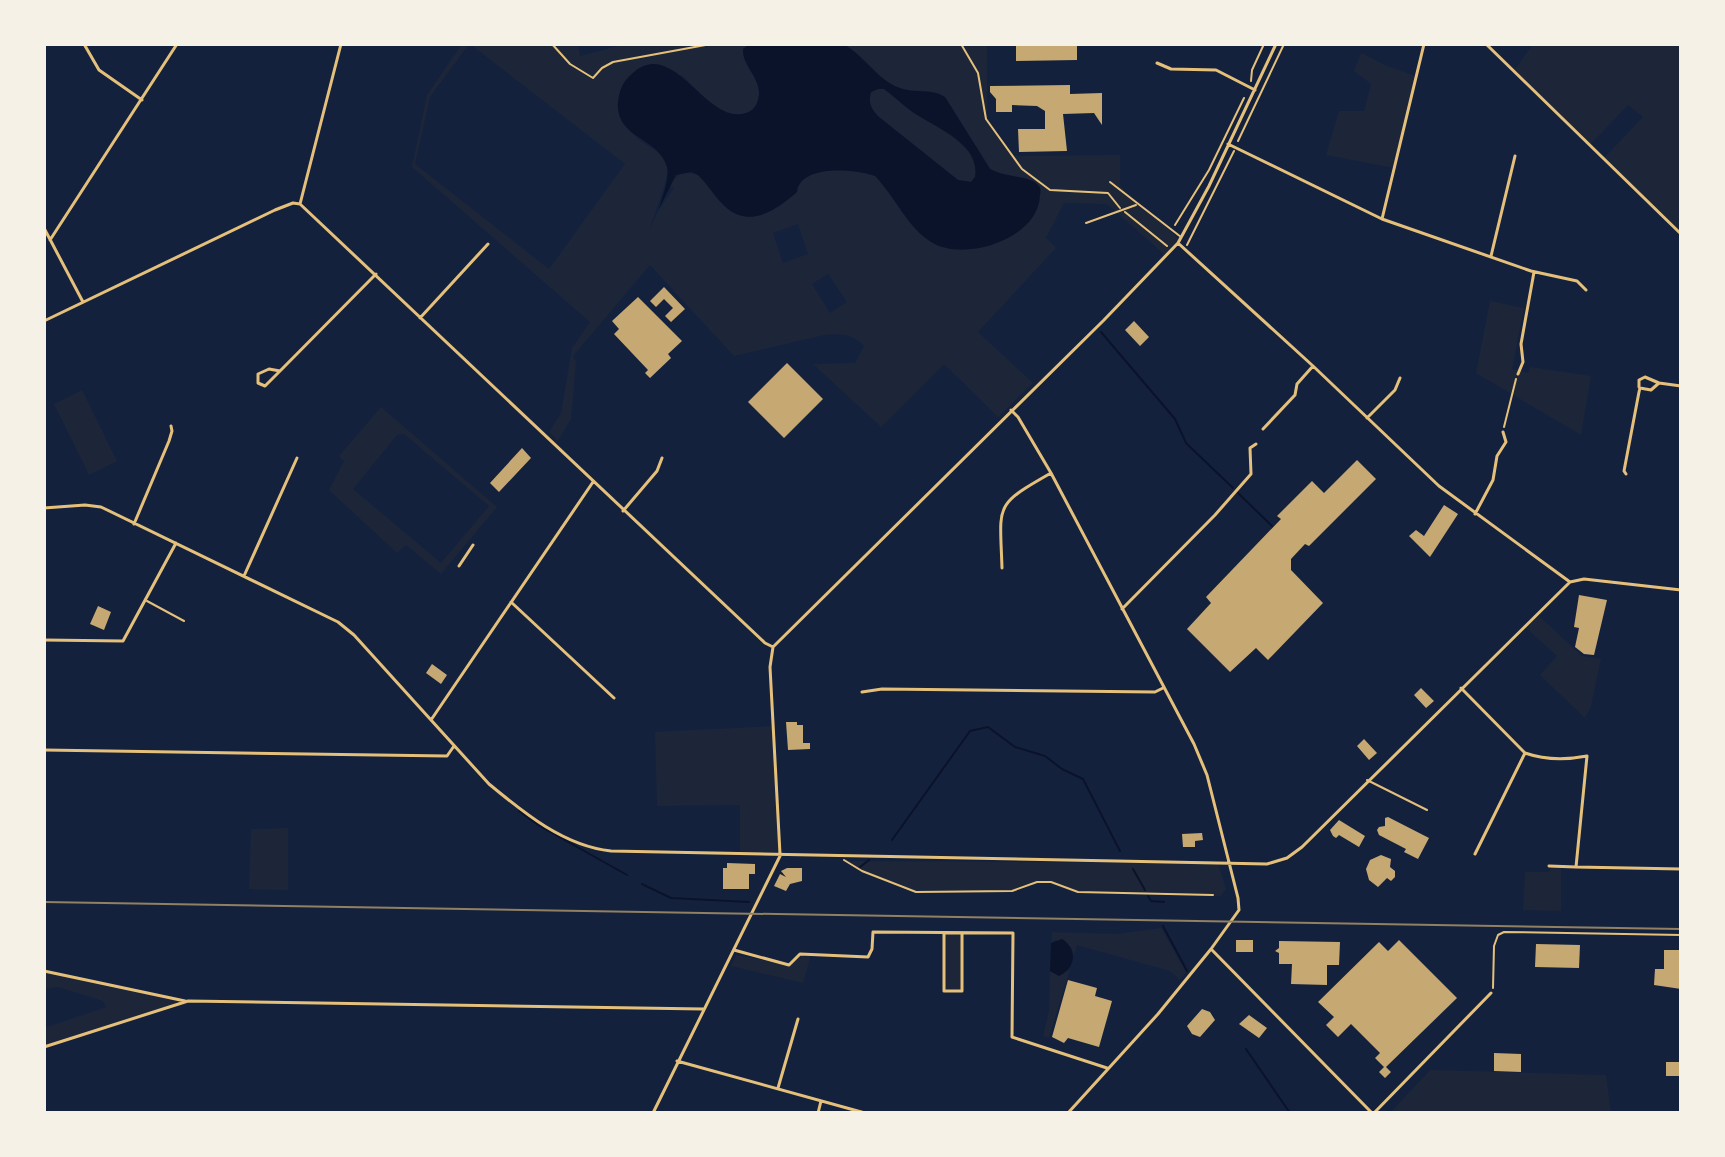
<svg xmlns="http://www.w3.org/2000/svg" width="1725" height="1157" font-family="'Alegreya Sans',sans-serif">
	<rect width="100%" height="100%" fill="#14213d"/>
	<!-- green -->
	<path fill="#1d2539" fill-rule="evenodd" d="M462,44H469L430,97L415,164L549,269L625,164L470,44H578L580,56L625,44H750C741,67 757,72 759,91C760,99 756,108 749,112C723,125 698,90 682,75L626,80C613,103 617,118 636,137C646,147 663,150 667,167C669,179 654,214 650,228L659,209L674,188L669,186C677,174 684,170 698,175L728,209L739,215L798,184C814,165 853,168 875,175L918,231L932,242L989,246L1012,236L1030,221L1028,179L1000,175L990,168L945,97C931,87 913,94 897,87C876,78 864,55 843,44H987V118L1013,156L1120,155V186L1180,240L1166,256L1107,204L1064,203L1046,238L1056,248L978,332L1033,383L998,417L944,364L881,427L813,364L855,363L864,346C854,334 839,333 824,335L734,356L650,265L573,356L576,362L571,419L558,441L549,432L561,413L572,348L590,322L412,167L427,95ZM798,224L808,254L783,263L773,233ZM828,274L847,302L830,313L812,284Z
		M1533,44H1681V233L1604,158L1643,117L1628,105L1590,145L1514,71Z
		M1361,53L1387,66L1416,76L1394,168L1326,155L1339,111H1364L1371,84L1354,71Z
		M878,89H884C895,96 903,106 914,113C935,127 981,144 975,177L971,182L958,180L879,117C871,109 868,103 871,92Z
		M1490,301L1524,308L1512,369L1528,373L1530,367L1591,376L1581,435L1476,373Z
		M82,390L117,461L89,475L54,404Z
		M381,407L497,507L441,574L406,545L397,553L329,490L344,461L339,456ZM404,434L489,506L441,563L353,489L397,435Z
		M1537,614L1582,656L1601,659L1591,706L1585,718L1540,675L1557,656L1524,626Z
		M773,726L780,856L740,854V805L657,806L655,732Z
		M288,828V890L249,889L251,829Z
		M845,861L1218,863L1226,889L1221,896L1078,892L1051,882H1037L1012,891L916,892L862,871Z
		M1553,866H1561V911L1523,910L1525,872H1549Z
		M1161,928L1186,972L1180,980L1170,971L1077,945L1074,956L1071,947L1055,940L1051,943L1052,932L1117,934Z
		M944,933H962V991H944Z
		M800,954L811,955L803,983L731,966L736,955L789,965Z
		M1070,969L1049,1038L1043,1036L1049,1011L1050,971C1057,976 1064,974 1070,969Z
		M44,971L188,1001L44,1047V1028L106,1007L103,1001L58,987L44,989Z
		M1430,1070L1606,1075L1611,1113H1390Z"/>
	<!-- water -->
	<path fill="#0b132b" fill-rule="evenodd" d="M843,44C864,55 878,81 900,88C916,94 931,88 945,97L990,169C1004,177 1029,176 1037,184C1041,187 1041,191 1040,195C1039,239 964,263 931,242C906,226 895,196 875,176C856,169 800,164 797,192C779,208 752,228 728,209C716,200 709,185 698,175L691,172L676,175L659,209C662,197 670,178 667,167C659,137 615,139 618,102C619,94 621,86 626,80C671,26 704,127 746,113C755,110 758,104 759,94C760,77 742,66 743,49L748,45ZM878,89H884C895,97 904,106 914,113C935,127 981,144 975,177L971,182L958,180L879,117C871,109 868,103 871,92Z
		M1062,939C1078,949 1076,968 1059,976L1050,971L1051,943Z"/>
	<g fill="none" stroke-linecap="round" stroke-linejoin="round">
		<!-- stream -->
		<path stroke="#0b132b" stroke-width="2" d="M1101,332L1175,419L1186,443L1233,488
			M1238,493L1272,526
			M519,811L538,825L627,875
			M892,840L970,731L988,727L1015,747L1045,756L1062,769L1083,779L1120,851
			M860,867L869,860
			M1133,869L1145,890
			M642,884L671,898L749,902
			M1148,896L1151,901L1164,902
			M1163,926L1187,971
			M1246,1049L1290,1113"/>
	</g>
	<!-- building -->
	<path fill="#c6a872" d="M1016,44H1077V60L1016,61Z
		M1070,85V94L1102,93V125L1094,113L1063,114L1067,151L1019,152L1018,129H1045V111L1037,106L1012,105V112H996V99L990,92V86Z
		M664,287L685,309L671,322L665,316L673,308L664,299L656,307L650,301Z
		M638,297L682,341L668,354L671,358L650,378L645,373L648,370L614,334L619,329L612,321Z
		M1134,321L1149,337L1140,346L1125,330Z
		M787,363L823,399L784,438L748,402Z
		M522,448L531,458L499,492L490,483Z
		M1357,460L1376,479L1309,546L1305,544L1291,559V570L1323,603L1268,660L1256,648L1230,672L1187,629L1211,603L1206,597L1281,519L1277,516L1312,481L1324,493Z
		M1444,505L1458,514L1430,557L1409,536L1416,530L1424,536Z
		M1579,595L1607,600L1594,655L1584,654L1575,647L1579,628L1574,627Z
		M98,606L111,612L104,630L90,624Z
		M432,664L447,675L441,684L426,673Z
		M1421,688L1434,701L1426,708L1414,695Z
		M786,722H797V725H803V743H810V749L788,750Z
		M1364,739L1377,753L1369,760L1357,746Z
		M1388,817L1429,838L1418,859L1404,852L1406,849L1379,835L1377,830L1379,827L1385,826V818Z
		M1339,820L1365,836L1359,847L1339,835L1336,838L1333,836L1330,830Z
		M1202,833L1203,840L1195,841V847H1183L1182,834Z
		M1381,855L1391,859L1390,867L1395,871V877L1391,881L1387,878L1378,887L1369,880L1366,869L1370,860Z
		M727,863L755,864V874H749V889H723V868H727Z
		M787,868H802V881L790,884L786,891L774,886L780,874L786,877L781,871Z
		M1236,940H1253V952H1236Z
		M1399,940L1457,998L1386,1067L1391,1072L1385,1078L1379,1072L1384,1067L1375,1058L1380,1053L1351,1024L1338,1037L1326,1025L1334,1017L1318,1002L1379,942L1388,951Z
		M1279,941L1340,942L1339,965H1327V985L1291,984L1292,964H1279V953L1275,951L1279,948Z
		M1536,944L1580,945L1579,968L1535,967Z
		M1664,950H1681V989L1654,985L1655,969H1664Z
		M1068,980L1097,988L1095,996L1112,1001L1099,1047L1068,1038L1064,1043L1052,1037Z
		M1202,1009L1210,1012L1215,1020L1200,1037L1192,1034L1187,1026Z
		M1249,1015L1267,1028L1259,1038L1239,1024Z
		M1494,1053L1521,1054V1072L1494,1071Z
		M1666,1062H1681V1076H1666Z"/>
	<g fill="none" stroke-linecap="round" stroke-linejoin="round">
		<!-- path -->
		<path stroke="#e5c07b" stroke-width="2" d="M552,44L570,64L593,78L602,68L613,62L711,44
			M961,44L978,73L986,119L1022,169L1050,190L1108,193L1120,208
			M1251,81L1252,70L1264,44
			M1238,141L1284,44
			M1125,212L1167,246
			M1175,225L1209,170L1244,98
			M1187,245L1234,151
			M1504,427L1516,379
			M844,860L862,871L916,892L1012,891L1037,882H1051L1078,892L1213,895
			M1493,988L1494,946L1498,935L1504,932L1681,935"/>
		<!-- service -->
		<path stroke="#e5c07b" stroke-width="2" d="M1110,182L1181,237
			M1086,223L1136,205
			M147,601L184,621
			M1367,780L1427,810"/>
		<!-- minor -->
		<path stroke="#e5c07b" stroke-width="3" d="M84,44L99,70L142,100
			M1486,44L1681,234
			M1157,63L1171,69L1216,70L1255,90
			M1228,144L1382,219L1531,271L1577,281L1586,290
			M300,204L765,643L773,647
			M300,204L341,44
			M1382,219L1424,44
			M44,228L83,302
			M50,240L177,44
			M1178,243L1313,366L1439,486L1570,582
			M1491,256L1515,156
			M420,318L488,244
			M44,321L275,210L293,203L300,204
			M280,371L265,386L258,383V374L269,369L280,371L376,274
			M1518,374L1523,362L1521,344L1534,272
			M1639,387V380L1645,377L1659,383L1681,386
			M1011,410L1018,417L1051,473L1194,744L1207,775L1238,898L1239,910L1211,949L1158,1014L1068,1113
			M1367,418L1395,390L1400,378
			M1263,429L1295,395L1297,384L1313,366
			M1626,474L1624,471L1639,392L1640,388L1651,390L1659,383
			M44,508L85,505L101,507L338,622L354,635L489,784C524,813 564,846 611,851L1267,864L1287,858L1302,847L1570,582L1584,579L1681,590
			M623,511L657,471L662,458
			M1475,514L1493,480L1497,456L1506,442L1503,432
			M134,524L169,441L172,431L171,426
			M459,566L473,545
			M1002,568C1000,504 993,506 1051,473
			M244,576L297,458
			M511,602L614,698
			M1122,609L1215,515L1251,474L1250,448L1256,444
			M44,640L123,641L176,543
			M773,647L1104,320L1178,243L1209,186L1276,44
			M773,647L770,667L780,854
			M1461,688L1525,753C1545,760 1566,760 1587,756L1576,867L1681,869
			M862,692L882,689L1155,692L1163,688
			M431,720L593,482
			M44,750L447,756L454,746
			M1475,854L1525,753
			M1549,866L1576,867
			M944,933V991H962V933
			M734,950L789,965L800,954L868,957L872,949L873,932L1013,933L1012,1037L1107,1068
			M1212,950L1372,1113
			M44,971L185,1001
			M44,1047L188,1001L703,1009
			M677,1061L865,1113
			M778,1088L798,1019
			M653,1113L780,856
			M818,1113L821,1101
			M1374,1113L1491,993"/>
		<!-- rail -->
		<path stroke="#918062" stroke-width="2" d="M44,902L1681,929"/>
	</g>
	<!-- border -->
	<rect width="1725" height="1157" fill="none" stroke="#f6f1e7" stroke-width="92"/>
</svg>
